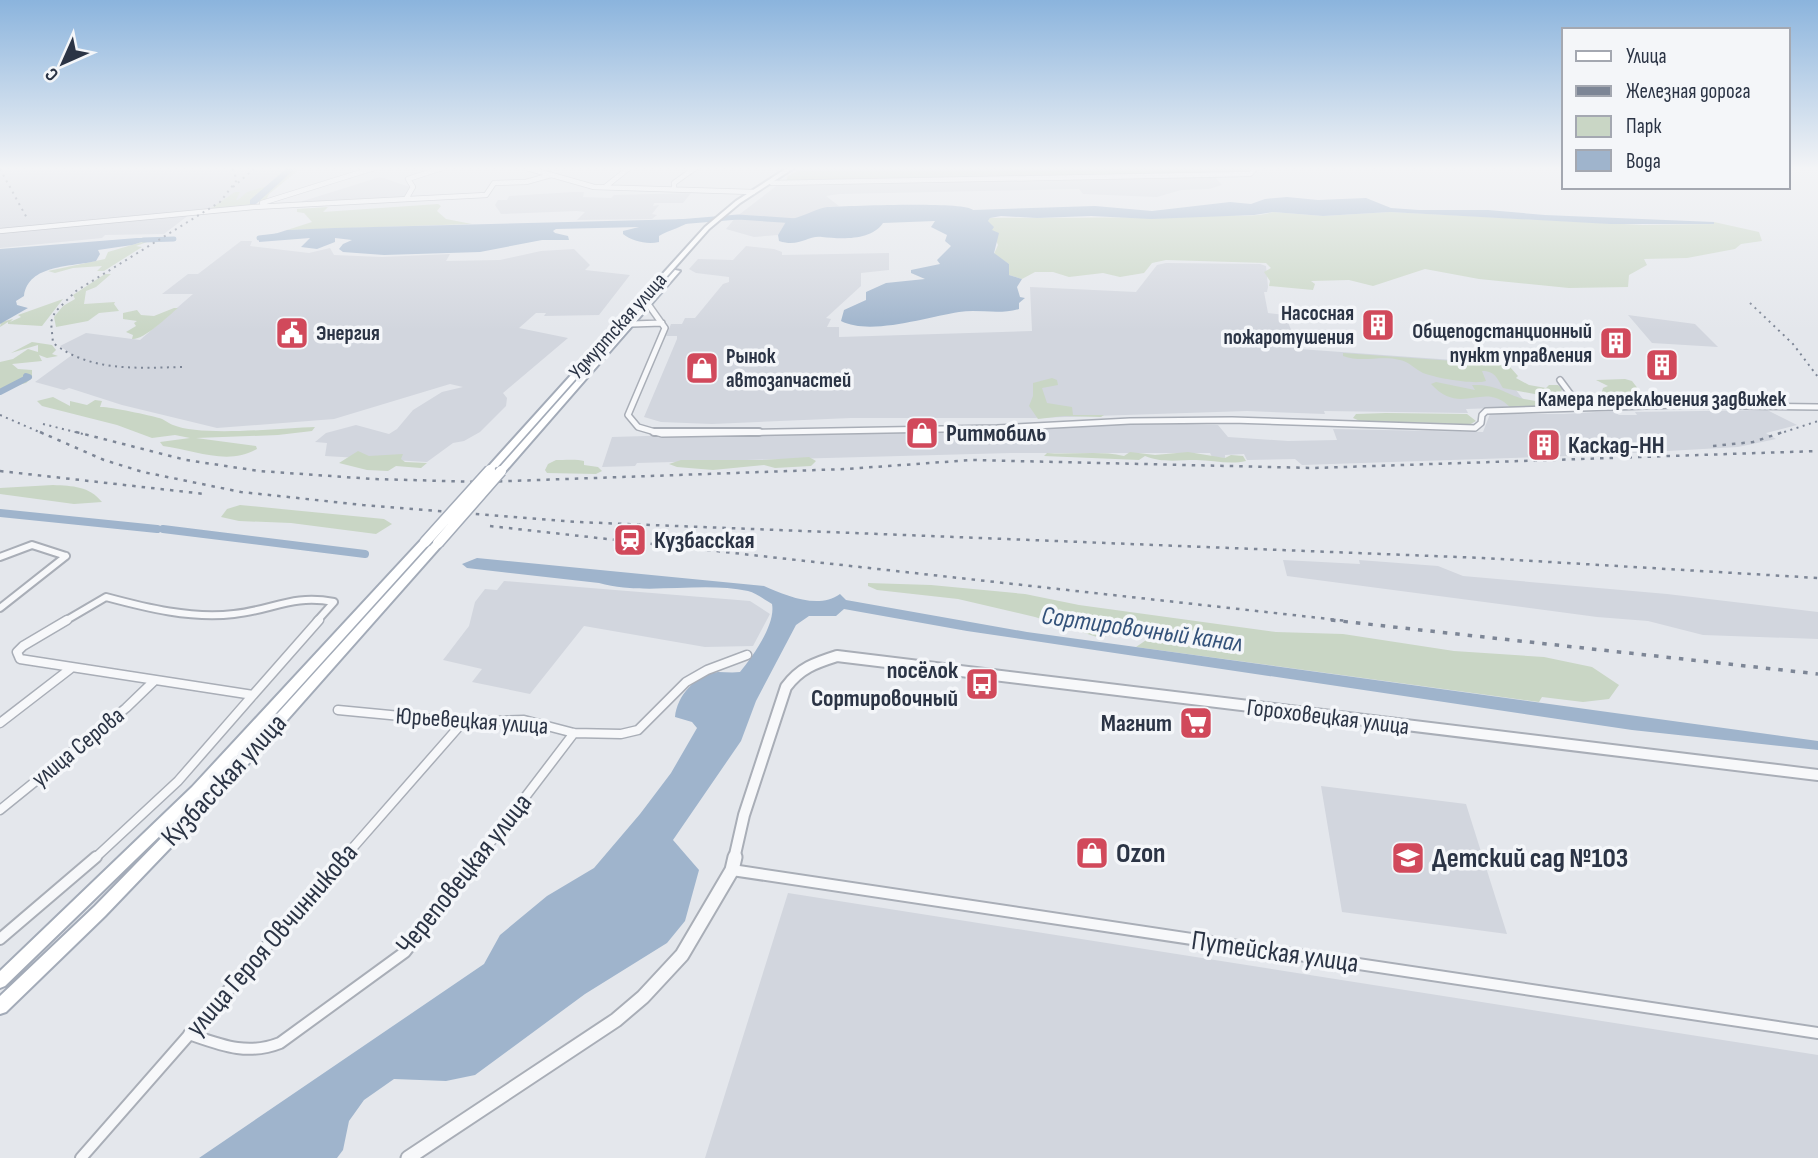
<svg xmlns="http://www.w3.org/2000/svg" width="1818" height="1158" font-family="'Sofia Sans Condensed',sans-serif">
	<rect width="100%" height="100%" fill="#e4e7ec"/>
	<!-- built -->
	<path fill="#d2d6de" d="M0,168H299L253,205L0,230Z
		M1214,176L1222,185L1209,189L1181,190L1157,197L1083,194L1079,189L839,194L826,196L839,206L827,207L797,220L788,219L778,235L754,237L726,229L736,217L779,184Z
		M380,177L410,187L403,198L300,202Z
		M573,192H584L583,197L611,198L614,195L691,193L683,203H654L653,206L659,205L652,214L657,215L652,219L577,220L585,212L577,211L501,214L495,205L498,200H507L509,196Z
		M190,214L164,234L105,235L102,238L0,248V232Z
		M241,241H252L250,246L309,253L330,248L334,255L382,257L450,254L446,261L500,260L541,251L574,249L590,265L585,270L630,275L599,315L544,316L546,313H536L519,328L568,338L503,393L507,398L506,406L480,432L464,441L453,443L427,462L325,456L327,443L315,442L326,433L356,425L389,434L397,429L413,410L442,392L463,387L450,384L334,419L217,428L122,405L69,388L64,390L35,382L72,355L60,346L86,333L140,340L193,294H162L188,274H198Z
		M746,246L774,249L782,252V255L889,253V270L861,273V286L826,318L831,319L827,327H839V337L1032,331L1030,287L1136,292L1157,265L1166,263L1260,264L1266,266L1268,287L1267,292H1264L1268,313L1285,315L1299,349L1495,363L1529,407L1466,409L1468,413L1324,411L1325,414L1247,411L1034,418H851L712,424L661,422L644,417L677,339V336H666L671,324H682L685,318H695L723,284L729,282V277L696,273L689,269L698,259L733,260Z
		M1628,315L1695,324L1718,347L1652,343Z
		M1767,410L1797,425L1766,433L1776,439L1738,447L1598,455L1302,465L1295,459L1247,460L1244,454L1225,455V458L1212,457L1210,453H1011L637,463L635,466L602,467L612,437L1122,422L1218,425L1228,437L1288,441L1337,440L1333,429L1483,432L1490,414H1564L1613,411L1619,415H1637L1635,412Z
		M1283,560L1360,564L1359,560L1438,566L1463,576L1667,594L1818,612V639L1703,635L1648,621L1597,617L1287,576Z
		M504,581L750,601L770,614L753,646L705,647L584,626L530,694L472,682L482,669L443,660L469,626L475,602L485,589L497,590Z
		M1321,786L1466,804L1507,934L1342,912Z
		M788,893L1818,1055V1158H705Z"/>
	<!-- green -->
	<path fill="#c9d6c5" d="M292,168H301L269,194L266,200L256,202L254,205L210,209L235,192H240L236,200H238L247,192L264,187L265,190L280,173Z
		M803,168H1248L1249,171L786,181L788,176Z
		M438,204L441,206L437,211L446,219L472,224L287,230L312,222L304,213L297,212V209L328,207L323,212Z
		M1273,212L1323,216L1390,212L1643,225L1713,224L1714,222L1759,232L1762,241L1741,244L1735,249L1687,258L1644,259L1647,265L1629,275L1628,287L1569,288L1479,279L1425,269L1373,286L1349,280L1311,281L1315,284L1313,290L1269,286L1270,281L1264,272L1271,268L1266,263L1166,260L1152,263L1144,273L1120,277L1103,273L1069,277L1053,272H1035L1022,279L1009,275V264L994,254L998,245L988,221L990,218C1059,217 1133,219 1204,215C1226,214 1253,219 1273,212Z
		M142,242H147L136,246L142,247L104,271H97L102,266L73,268L55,273L48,271L105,259L108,252Z
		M105,274H111L96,287L86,291L84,304L115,302L114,304L119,311L99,313L88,321L56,327L54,317L63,306L75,299L73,295Z
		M63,299L42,326L8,324V322L0,327L1,322L13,319L10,322L21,317L18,315Z
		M174,308H178C167,317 144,340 132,339L133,335L126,332L136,326L134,323L137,321L123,319V313L137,310L141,315L154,316Z
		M32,342L52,345L56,350L52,354L58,356L47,358L39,355L42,361L12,364L18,369L32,370V378L26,383L0,390V362L13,359L28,349L38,352V345L11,353Z
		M1343,353L1495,364L1510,367L1518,376L1516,378L1529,385L1546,388L1549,385H1558L1563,389L1559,393L1570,398L1549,403L1544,401L1545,396L1503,388C1497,378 1495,371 1482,371L1486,381C1475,385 1436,378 1423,373C1415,369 1408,361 1400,360C1381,355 1362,363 1343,356Z
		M1052,378L1057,380L1058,385L1042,388L1047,403L1072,407L1073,415H1104L1101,417L1064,416L1038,419L1029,406L1033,396V383Z
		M1625,379L1632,381L1646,399L1627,404L1606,403L1609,398L1601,395L1603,388L1608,386L1596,380Z
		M1436,382L1475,390L1472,385C1494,384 1501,391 1520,398C1530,401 1538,400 1547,405L1545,408H1511C1483,379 1462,418 1431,384Z
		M53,397L70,406V401L87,405L95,400L102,401L100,407C106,406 150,415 159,418C164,419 168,423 173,425C201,437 281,428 315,427L312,431L278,435L196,438L256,446L257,449C228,466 194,450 163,446L160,442L190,438L175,435L152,438L117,425L42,406L37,401Z
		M1386,413L1467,414L1476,421L1469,425L1463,424L1458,426L1446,423L1362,422L1353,418L1356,414Z
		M358,451L369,456L403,454L401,459L405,462L427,463L421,468L396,466L388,471L367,470L339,463Z
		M1130,452L1155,455L1188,452L1225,458L1231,455L1243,456L1246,461C1229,465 1213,460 1196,460C1179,460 1161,463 1145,456L1139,460L1044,456L1047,453C1073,455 1099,450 1124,456Z
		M809,457L816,461L811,466L775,468L764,465L713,470L677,467L669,464L681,460H763Z
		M556,460C564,460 578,459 584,461V465L598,467L602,471L596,474L547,473L545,470L548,464Z
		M53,485C73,486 89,486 102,502L74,504L0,494V488Z
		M240,505L384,519L392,524L376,534L291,523L239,521L221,517L227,509Z
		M868,583L931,585L1025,594L1079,605L1276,632L1343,634L1454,651L1544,657L1592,667L1619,685L1609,699L1583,702L1542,697L1539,702L1136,647L1158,632L1156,628L1142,626L1100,638L1035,617L958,599L877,590L868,586Z"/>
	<!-- water -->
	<path fill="#9fb4cc" d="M1287,197L1318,200L1366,198L1391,208L1419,210H1488L1545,215L1714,222V224H1610L1390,212L1323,216L1273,212L1254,215L1151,219L1091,216L1037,218L1001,216L990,218L988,221L994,227L992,230L999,233L994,253L1009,264V275L1022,279L1017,287L1020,297L1025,298L1019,303V309C999,315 979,309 959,312C927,317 870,336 841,321L844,310L866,300V292L886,283L925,279L911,273V270L940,264L937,260L951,246L945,241L947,235L931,227L935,221L883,223C871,241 841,239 822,237C807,235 800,248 779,241L778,235L787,220C801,218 812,210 827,207C848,206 966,201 973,210L1095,206L1152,211L1230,202L1251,204L1265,199Z
		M688,219L691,221C685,226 669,230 659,236V242C647,245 632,241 623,234V231L639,227L556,229L553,231L555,233L568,236L569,240H542L480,252L384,255L343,252L339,249L343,244L352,240L335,238V242L317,249L301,247L310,238L259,242V239L287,230L334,228Z
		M137,238H155L132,245L98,250L100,254L96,261C72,267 28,264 24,296L16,301L17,305L28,308L0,324V249Z
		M477,558L764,586C785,595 818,610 840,594L846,600L1027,632L1818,741V750L1632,730L967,631L844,609L836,616H809L796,625L756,701L741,741L673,840L699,870L685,921L667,943L585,994L475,1075L446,1081L394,1079L364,1100L349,1121L343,1150L337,1158H199L484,964L500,935L547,896L594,868L640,814L671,773L697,728L692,722L675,717C677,696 695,675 718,672C725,672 732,673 740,672C753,656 776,624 772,604C765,600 756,593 748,591C701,581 645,596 599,583L467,568L462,564Z"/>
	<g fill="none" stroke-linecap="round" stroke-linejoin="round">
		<!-- canal-far2 -->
		<path stroke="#9fb4cc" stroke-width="5" d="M678,222L738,217L797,221
			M259,238L276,236
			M143,240L174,239"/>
		<!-- canal-far1 -->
		<path stroke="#9fb4cc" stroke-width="6" d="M0,392L29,377L26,376"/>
		<!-- canal -->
		<path stroke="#9fb4cc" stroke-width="8" d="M0,513L157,529
			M163,529L365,554"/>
		<!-- river -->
		<path fill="#9fb4cc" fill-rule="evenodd" d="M287,168H296L256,204H250V200Z"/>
		<defs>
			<path id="minor-far4" d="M527,168L594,187L753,192
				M772,183L1250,174L1256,168
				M605,187L629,168
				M674,188V183L695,168
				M406,199L413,187L408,179L442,168
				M262,203L374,168
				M0,231L254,207L486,195L494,183L526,182L551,175"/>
			<path id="minor-far3" d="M648,304L665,328L628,415L638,427L662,434L997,428L1130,421L1232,420L1475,428L1481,423L1482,415L1486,411L1677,405L1818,407
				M632,324L662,323
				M1560,380L1580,407"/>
			<path id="minor-far2" d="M654,432H759
				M0,557L32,545L66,556
				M0,608L66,556
				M65,621L106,597C147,608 191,619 234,614C273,610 292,594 334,602L317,621"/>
			<path id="minor-far1" d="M67,620L23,646L17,652L20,659L253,695
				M253,695L319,620
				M338,710L463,722L524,720L574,733L621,734L638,730L686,682L707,670L747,655
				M0,723L70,669
				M0,810L126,708L154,681
				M94,859L178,781L253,695
				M343,859L463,722
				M478,859L574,733"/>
			<path id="minor" d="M732,870L1818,1033
				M0,939L96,857
				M189,1034C221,1045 247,1056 280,1043L405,952L479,857
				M81,1158L345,857"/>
			<path id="tertiary-far1" d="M734,859L744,815L786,687C800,668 815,663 837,656L1818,775"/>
			<path id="tertiary" d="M408,1158L616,1020L643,997L682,955L732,870L735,857"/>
			<path id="primary" d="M787,168H794L740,203L709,229L493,472H487L485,470L487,468L705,227L736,201Z
				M675,270L680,271L504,473H498L496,471L498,469Z
				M425,539L429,540L430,542L429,544L202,795L5,986L0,988V971L192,787L421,540Z
				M438,540L443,543L442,545L219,797L105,916L6,1012L0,1014V996L95,906L209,789L434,541Z"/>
		</defs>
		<!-- minor-far4 casing -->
		<use href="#minor-far4" stroke="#a9aeb7" stroke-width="6"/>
		<!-- minor-far3 casing -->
		<use href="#minor-far3" stroke="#a9aeb7" stroke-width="8"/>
		<!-- minor-far2 casing -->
		<use href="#minor-far2" stroke="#a9aeb7" stroke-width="10"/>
		<!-- minor-far1 casing -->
		<use href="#minor-far1" stroke="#a9aeb7" stroke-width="11"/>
		<!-- minor casing -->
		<use href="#minor" stroke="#a9aeb7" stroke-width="14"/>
		<!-- tertiary-far1 casing -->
		<use href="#tertiary-far1" stroke="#a9aeb7" stroke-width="14"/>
		<!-- tertiary casing -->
		<use href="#tertiary" stroke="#a9aeb7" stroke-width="17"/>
		<!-- primary casing -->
		<use href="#primary" stroke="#a3abb8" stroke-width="4"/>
		<!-- minor-far4 -->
		<use href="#minor-far4" stroke="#f7f8fa" stroke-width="4.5"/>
		<!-- minor-far3 -->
		<use href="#minor-far3" stroke="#f7f8fa" stroke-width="5"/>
		<!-- minor-far2 -->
		<use href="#minor-far2" stroke="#f7f8fa" stroke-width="6"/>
		<!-- minor-far1 -->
		<use href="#minor-far1" stroke="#f7f8fa" stroke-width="8"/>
		<!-- minor -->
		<use href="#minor" stroke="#f7f8fa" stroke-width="10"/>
		<!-- tertiary-far1 -->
		<use href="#tertiary-far1" stroke="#f7f8fa" stroke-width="10"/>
		<!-- tertiary -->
		<use href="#tertiary" stroke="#f7f8fa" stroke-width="13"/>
		<!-- primary -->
		<use href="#primary" fill="#fff" fill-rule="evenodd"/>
		<!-- rail-far2 -->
		<path stroke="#7d8696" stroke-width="2" stroke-dasharray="2 4.5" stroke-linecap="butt" d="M0,169L28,220
			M233,187L255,168
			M1750,303L1793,344L1818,377
			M182,367C136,368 91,372 53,343L51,322L55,312L76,291L220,202L237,180L232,168
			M0,415L44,434
			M43,424L83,434
			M1778,434L1818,421"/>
		<!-- rail-far1 -->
		<path stroke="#7d8696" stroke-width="2.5" stroke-dasharray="3.5 6" stroke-linecap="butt" d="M40,432L104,460L143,472L241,492L363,505L577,522L1483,558L1818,578
			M76,432L186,460L259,471L373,479L482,482L846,469L972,460L1314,468L1818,451
			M1713,446L1753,442L1783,432
			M1626,448L1666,447
			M0,471L205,494
			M490,526L1347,621"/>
		<!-- rail -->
		<path stroke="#7d8696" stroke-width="3.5" stroke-dasharray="4.5 8" stroke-linecap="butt" d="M1331,620L1818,674"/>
		<defs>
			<path id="primary-bridge" d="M425,542L490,470
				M438,543L501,471"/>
		</defs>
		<!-- primary-bridge casing -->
		<use href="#primary-bridge" stroke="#a3abb8" stroke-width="13" stroke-linecap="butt"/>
		<!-- primary-bridge -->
		<use href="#primary-bridge" stroke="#fff" stroke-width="10"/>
	</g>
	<!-- sky -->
	<linearGradient id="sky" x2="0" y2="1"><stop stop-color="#8bb4dd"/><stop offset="0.51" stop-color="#f3f4f6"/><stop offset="1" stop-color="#f3f4f6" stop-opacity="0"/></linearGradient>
	<rect width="1818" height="330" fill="url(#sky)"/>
	<!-- icons -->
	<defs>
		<symbol id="building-square" viewBox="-11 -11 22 22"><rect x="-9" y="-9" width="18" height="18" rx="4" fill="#d1495b" stroke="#f4f6f9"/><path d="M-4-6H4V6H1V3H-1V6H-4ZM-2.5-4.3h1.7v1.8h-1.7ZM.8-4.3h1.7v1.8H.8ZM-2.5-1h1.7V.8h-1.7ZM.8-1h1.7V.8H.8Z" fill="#fff"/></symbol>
		<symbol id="civic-square" viewBox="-11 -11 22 22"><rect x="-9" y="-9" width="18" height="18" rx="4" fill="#d1495b" stroke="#f4f6f9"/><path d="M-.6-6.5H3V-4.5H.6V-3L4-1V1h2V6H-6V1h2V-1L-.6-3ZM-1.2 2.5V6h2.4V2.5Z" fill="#fff"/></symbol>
		<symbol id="shop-square" viewBox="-11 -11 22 22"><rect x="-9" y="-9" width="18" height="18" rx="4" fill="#d1495b" stroke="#f4f6f9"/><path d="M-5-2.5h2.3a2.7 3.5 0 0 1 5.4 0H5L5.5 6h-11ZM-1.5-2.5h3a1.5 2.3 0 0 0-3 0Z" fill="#fff"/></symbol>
		<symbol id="station-square" viewBox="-11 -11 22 22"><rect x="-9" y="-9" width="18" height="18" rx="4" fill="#d1495b" stroke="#f4f6f9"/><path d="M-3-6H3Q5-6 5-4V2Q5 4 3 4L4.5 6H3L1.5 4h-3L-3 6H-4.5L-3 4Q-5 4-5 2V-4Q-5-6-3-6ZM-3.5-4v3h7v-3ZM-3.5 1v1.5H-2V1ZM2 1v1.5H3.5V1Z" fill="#fff"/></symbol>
		<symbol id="bus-square" viewBox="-11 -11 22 22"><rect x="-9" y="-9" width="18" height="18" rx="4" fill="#d1495b" stroke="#f4f6f9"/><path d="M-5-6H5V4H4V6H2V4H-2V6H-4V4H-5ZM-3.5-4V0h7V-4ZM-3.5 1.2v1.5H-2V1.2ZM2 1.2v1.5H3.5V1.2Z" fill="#fff"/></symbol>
		<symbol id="supermarket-square" viewBox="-11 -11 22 22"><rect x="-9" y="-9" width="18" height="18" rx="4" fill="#d1495b" stroke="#f4f6f9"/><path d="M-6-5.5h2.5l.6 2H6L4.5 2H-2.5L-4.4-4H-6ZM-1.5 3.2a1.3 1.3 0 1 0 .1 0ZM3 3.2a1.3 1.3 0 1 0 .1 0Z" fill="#fff"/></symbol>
		<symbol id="school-square" viewBox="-11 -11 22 22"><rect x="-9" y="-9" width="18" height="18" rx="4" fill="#d1495b" stroke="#f4f6f9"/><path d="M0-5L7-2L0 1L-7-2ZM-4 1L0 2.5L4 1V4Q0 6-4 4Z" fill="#fff"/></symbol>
	</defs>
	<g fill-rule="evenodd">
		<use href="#building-square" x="1359" y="306" width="38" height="38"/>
		<use href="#civic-square" x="273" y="314" width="38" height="38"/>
		<use href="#building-square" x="1597" y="324" width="38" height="38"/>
		<use href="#building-square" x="1643" y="346" width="38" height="38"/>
		<use href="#shop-square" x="683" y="349" width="38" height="38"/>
		<use href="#shop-square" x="903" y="414" width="38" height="38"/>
		<use href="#building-square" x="1525" y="426" width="38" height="38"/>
		<use href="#station-square" x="611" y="521" width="38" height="38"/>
		<use href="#bus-square" x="963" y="665" width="38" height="38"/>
		<use href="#supermarket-square" x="1177" y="704" width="38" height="38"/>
		<use href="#shop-square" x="1073" y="834" width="38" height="38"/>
		<use href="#school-square" x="1389" y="839" width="38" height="38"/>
	</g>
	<g text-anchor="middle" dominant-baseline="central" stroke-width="7" stroke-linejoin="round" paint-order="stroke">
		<!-- far-poi labels -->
		<g font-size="21" font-weight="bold" fill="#2b3445" stroke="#f4f6f9" text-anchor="end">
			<text x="1354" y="313">Насосная<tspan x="1354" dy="24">пожаротушения</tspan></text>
			<text x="1592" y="331">Общеподстанционный<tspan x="1592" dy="24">пункт управления</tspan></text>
			<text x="316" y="333" text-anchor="start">Энергия</text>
			<text x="726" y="356" text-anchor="start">Рынок<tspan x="726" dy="24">автозапчастей</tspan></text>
			<text x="1662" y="399" text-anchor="middle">Камера переключения задвижек</text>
		</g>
		<!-- far-street labels -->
		<g font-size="21" fill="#2b3445" stroke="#f4f6f9">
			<text transform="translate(618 326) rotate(-48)">Удмуртская улица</text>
		</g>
		<!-- poi labels -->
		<g font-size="24" font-weight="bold" fill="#2b3445" stroke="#f4f6f9" text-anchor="start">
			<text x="946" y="433">Ритмобиль</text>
			<text x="1568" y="445">Каскад-НН</text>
			<text x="654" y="540">Кузбасская</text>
			<text x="958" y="670" text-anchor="end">посёлок<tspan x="958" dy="28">Сортировочный</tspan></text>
			<text x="1172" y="723" text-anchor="end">Магнит</text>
		</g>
		<!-- street labels -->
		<g font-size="24" fill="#2b3445" stroke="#f4f6f9">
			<text transform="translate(1328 717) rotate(7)">Гороховецкая улица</text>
			<text transform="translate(472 721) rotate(4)">Юрьевецкая улица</text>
			<text transform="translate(78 747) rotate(-39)">улица Серова</text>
		</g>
		<!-- water labels -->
		<g font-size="26" font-style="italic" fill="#34527a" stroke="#f4f6f9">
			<text transform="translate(1142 630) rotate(8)">Сортировочный канал</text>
		</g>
		<!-- near-street labels -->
		<g font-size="28" fill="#2b3445" stroke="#f4f6f9">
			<text transform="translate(224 780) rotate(-47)">Кузбасская улица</text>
			<text transform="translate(464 874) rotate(-51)">Череповецкая улица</text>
			<text transform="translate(272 940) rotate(-49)">улица Героя Овчинникова</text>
			<text transform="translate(1275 952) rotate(8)">Путейская улица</text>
		</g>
		<!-- near-poi labels -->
		<g font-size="28" font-weight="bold" fill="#2b3445" stroke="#f4f6f9" text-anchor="start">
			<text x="1116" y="853">Ozon</text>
			<text x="1432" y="858">Детский сад №103</text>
		</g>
	</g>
	<!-- legend -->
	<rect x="1562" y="28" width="228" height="161" fill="#f4f6f9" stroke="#a4a8b1" stroke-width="2"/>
	<rect x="1576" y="51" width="35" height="10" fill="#ffffff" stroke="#a4a8b1" stroke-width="2"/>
	<text x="1626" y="63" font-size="21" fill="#2b3445">Улица</text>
	<rect x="1576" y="86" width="35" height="10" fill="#7d8696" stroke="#a4a8b1" stroke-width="2"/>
	<text x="1626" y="98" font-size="21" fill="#2b3445">Железная дорога</text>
	<rect x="1576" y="116" width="35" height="21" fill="#c9d6c5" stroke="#a4a8b1" stroke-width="2"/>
	<text x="1626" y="133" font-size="21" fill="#2b3445">Парк</text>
	<rect x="1576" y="150" width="35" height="21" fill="#9fb4cc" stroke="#a4a8b1" stroke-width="2"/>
	<text x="1626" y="168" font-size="21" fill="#2b3445">Вода</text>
	<!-- north arrow -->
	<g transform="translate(63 63) rotate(225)" stroke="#f4f6f9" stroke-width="5" paint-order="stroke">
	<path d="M0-5L12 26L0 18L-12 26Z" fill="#2b3445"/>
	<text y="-10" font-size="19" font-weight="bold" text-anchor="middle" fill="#2b3445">С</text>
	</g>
</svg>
